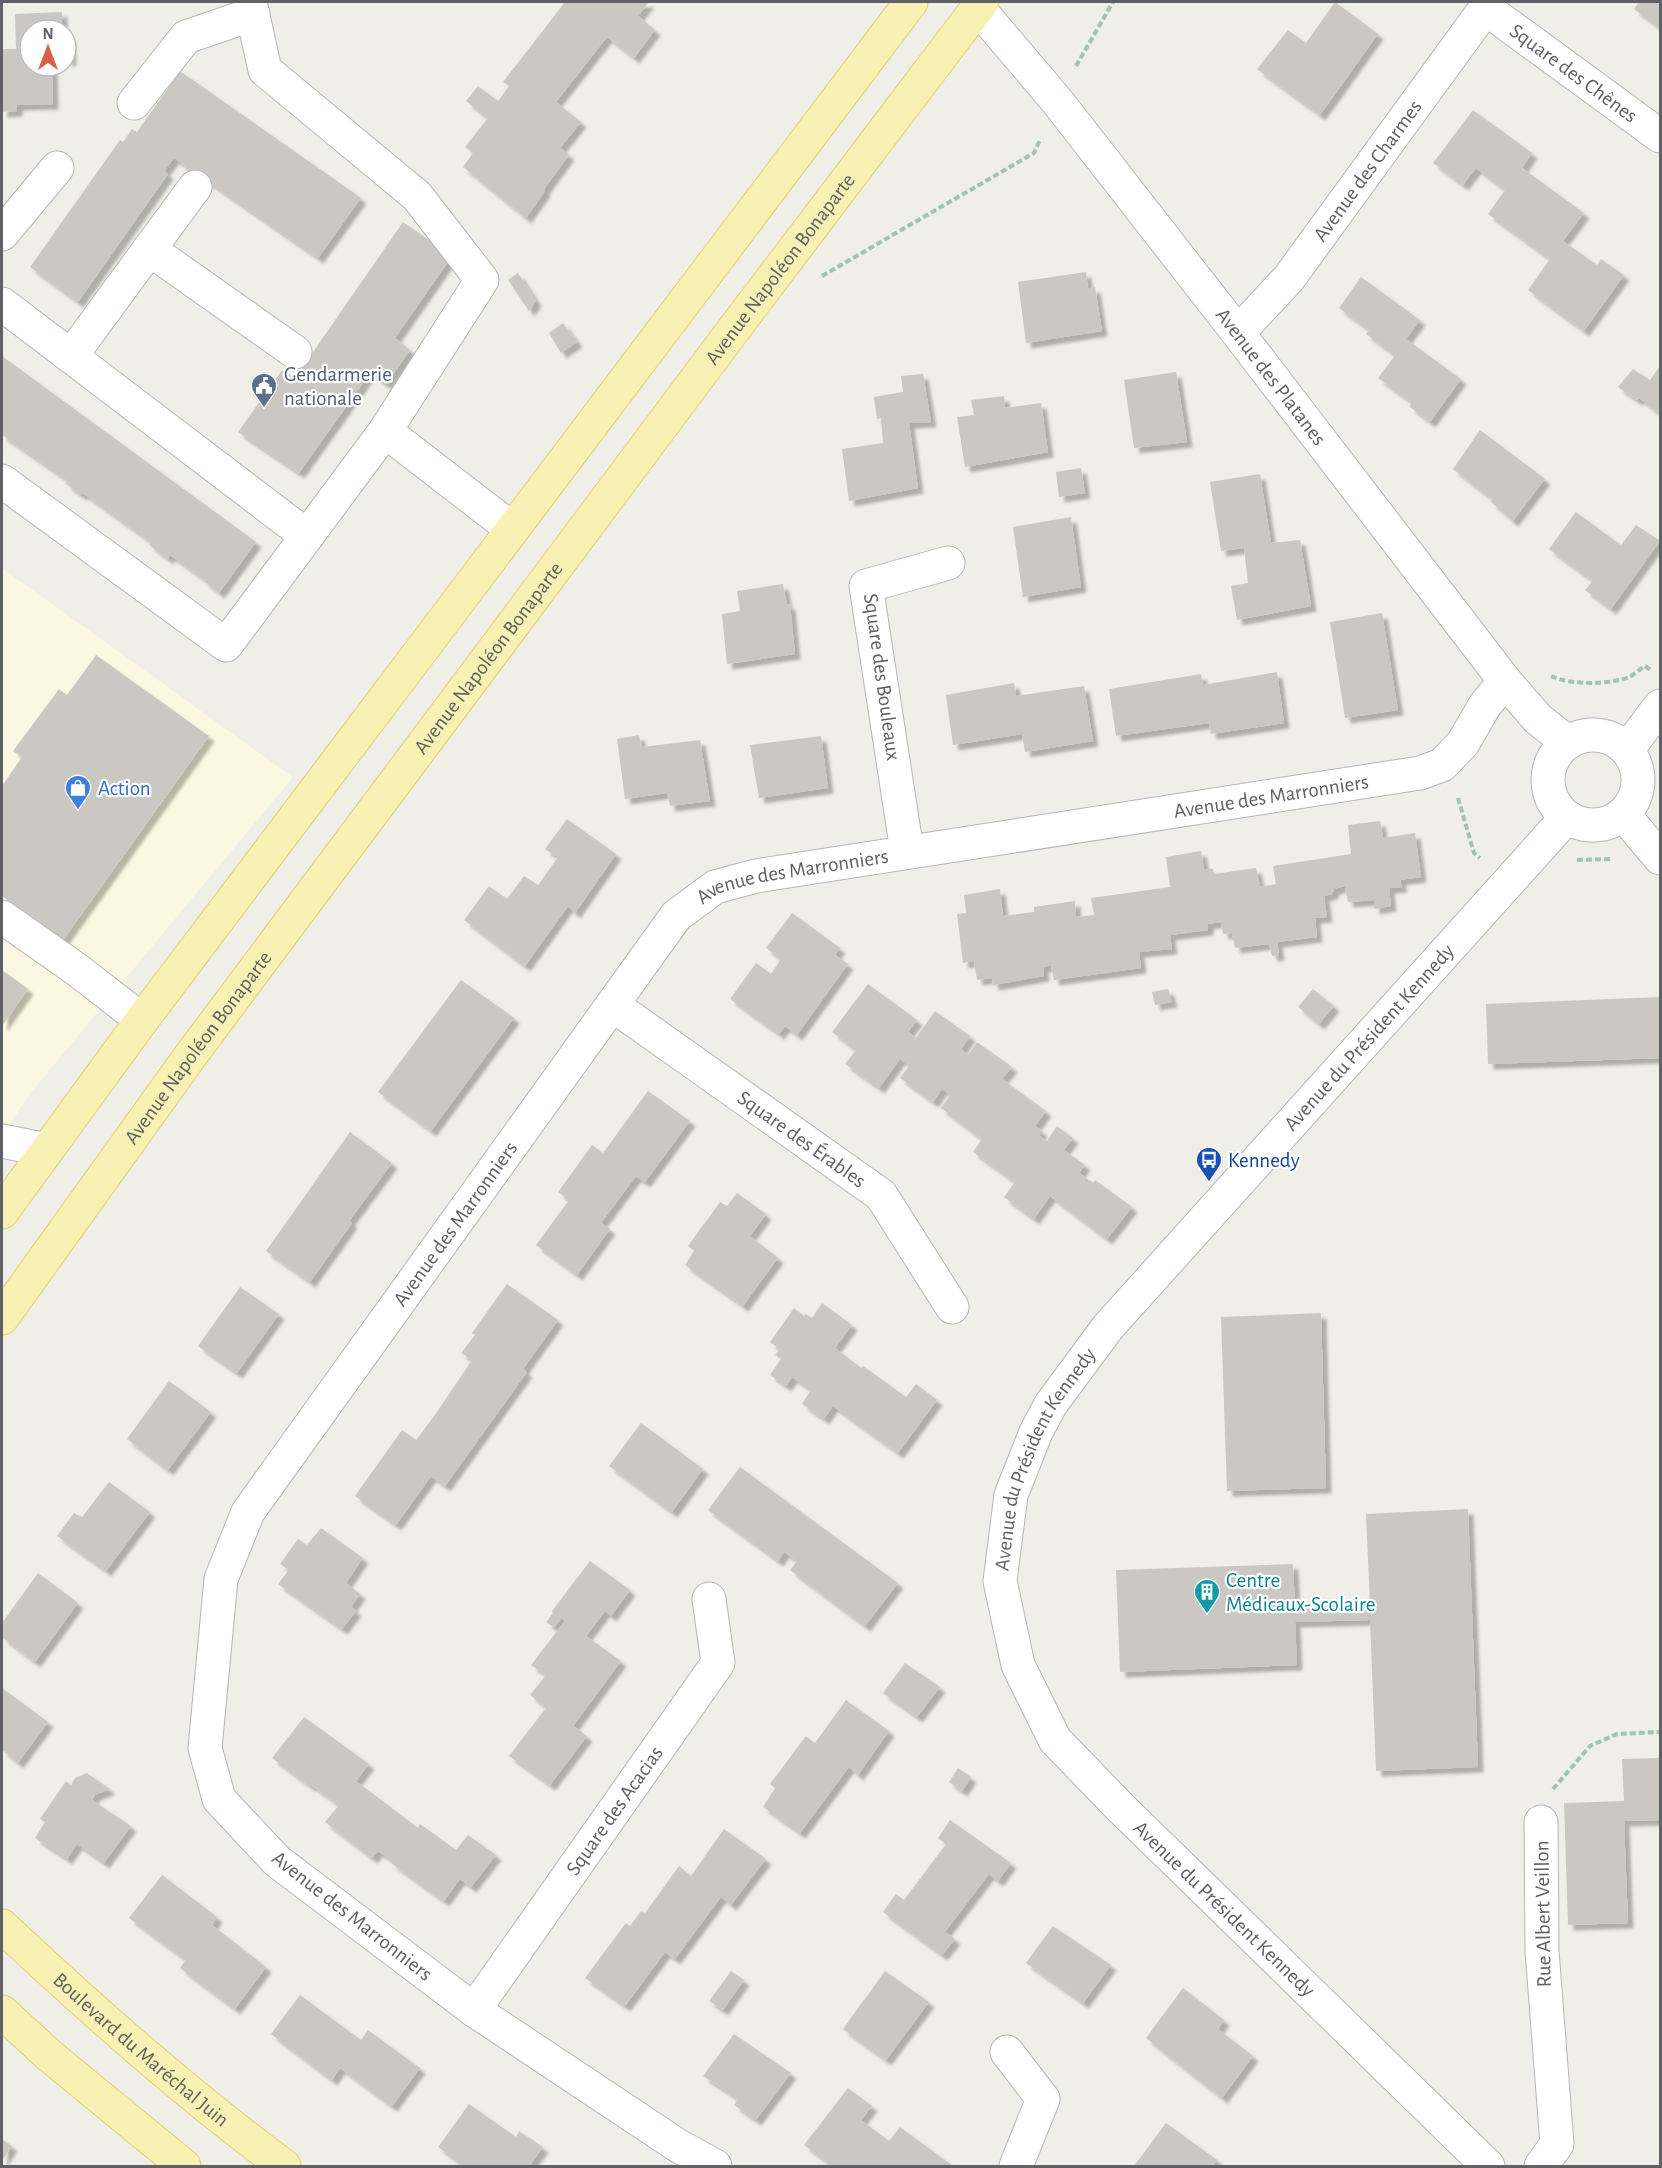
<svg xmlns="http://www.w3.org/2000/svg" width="1662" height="2168" font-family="'Alegreya Sans',sans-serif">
	<defs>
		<filter id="shadow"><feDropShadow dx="5.5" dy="5.5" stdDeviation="1.5" flood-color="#0004"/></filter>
	</defs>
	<rect width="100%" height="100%" fill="#efeee7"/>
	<!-- commercial -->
	<path fill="#fbf7e0" d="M2,568L293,777L33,1090L2,1135Z"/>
	<!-- building -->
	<path fill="#cbc8c4" filter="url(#shadow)" d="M565,2H649L638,16L655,30L634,58L607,37L556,102L581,122L560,148L569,155L544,189L545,191L526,218L463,167L473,153L465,147L488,118L466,101L478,86L498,101L509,86L503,82Z
		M1335,2L1378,34L1320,115L1257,69L1288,30L1306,43Z
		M1639,2H1660V28L1634,9Z
		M62,12V30H30V66H52L53,104L17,105V111L2,112V49H16L15,14Z
		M66,36H70L71,60L66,61Z
		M180,71L361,198L318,258L174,158L164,171L168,174L78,302L30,267L120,140L123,142L132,129L137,132Z
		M1473,110L1532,153L1522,168L1584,213L1563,241L1597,265L1601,259L1624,275L1584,331L1528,290L1550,259L1488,214L1505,190L1476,168L1463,185L1433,163Z
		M403,222L452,256L395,338L410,350L386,384L370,373L299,473L238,432L282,370L295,378Z
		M1086,272L1088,289L1095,287L1102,331L1026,343L1018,282Z
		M518,273L536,301L529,311L508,280Z
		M1361,277L1420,320L1406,339L1461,379L1430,422L1410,407L1411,402L1378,378L1395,355L1366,334L1369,330L1339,308Z
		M563,323L577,342L561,353L549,333Z
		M2,356L256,542L219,593L204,581L205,580L170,555L168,559L149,545L151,542L83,493L81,495L66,484L67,480L2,435Z
		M1660,366V414L1639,398L1637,400L1618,387L1633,369L1650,380Z
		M1176,372L1187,442L1134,448L1124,380Z
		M923,374L931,422L909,423L918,488L849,501L842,449L883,443L881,418L877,419L874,397L903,392L901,376Z
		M1004,396L1005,408L1041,403L1048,452L965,467L957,417L974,415L971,400Z
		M1480,430L1545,479L1513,521L1491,502L1492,499L1453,469Z
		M1081,468L1085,493L1059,497L1056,472Z
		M1260,474L1271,543L1300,540L1311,606L1237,620L1231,586L1248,583L1244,548L1221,551L1210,482Z
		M1576,512L1621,545L1636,525L1660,541L1611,609L1585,590L1593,581L1549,549Z
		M1071,517L1081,587L1023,597L1013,527Z
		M783,584L787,605L790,604L795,654L727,664L722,614L740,611L737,591Z
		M1382,613L1398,710L1345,718L1330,622Z
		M96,655L209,736L63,940L2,896V786L22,757L13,751L59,689L67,695Z
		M1277,672L1284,723L1211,734L1209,723L1116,736L1109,689L1201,674L1203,685Z
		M1014,683L1016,696L1084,686L1093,741L1025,752L1022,734L953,745L946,695Z
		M639,735L642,747L700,740L710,801L670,806L667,793L625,799L617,739Z
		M821,736L828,788L759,798L750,745Z
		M567,819L616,854L575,913L568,906L525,966L464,920L489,886L507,899L524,876L538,885L558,857L545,849Z
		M1380,821L1383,838L1415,833L1421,877L1400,880L1402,887L1389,888L1391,906L1374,909V900L1348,902L1345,886L1334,889L1332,894L1324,896L1327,917L1315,918L1317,937L1277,942L1279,955L1272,956L1269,944L1235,948L1232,933L1223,934L1221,922L1208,924V930L1170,935L1172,949L1139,952L1141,968L1054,980L1051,965L1043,967L1044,976L993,985L992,978L977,980L974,961L963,963L957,914L966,913L964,895L1000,889L1003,916L1034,912V907L1075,901L1076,917L1094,915L1091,898L1170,887L1166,857L1201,851L1204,869H1213L1214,874L1256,868L1260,887L1276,884L1273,866L1351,854L1348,825Z
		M792,913L840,948L835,955L848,964L797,1035L785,1026L779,1034L730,999L756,963L771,974L781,959L766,948Z
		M2,970L28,989L2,1026Z
		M461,980L514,1018L431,1131L378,1092Z
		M868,984L917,1020L908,1032L916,1038L935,1011L970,1036L961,1049L968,1055L977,1042L1012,1067L1002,1079L1046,1111L1035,1126L1042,1131L1039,1136L1047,1141L1057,1126L1073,1138L1064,1150L1085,1165L1079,1173L1093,1183L1095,1180L1132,1207L1107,1239L1050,1196L1034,1219L1004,1197L1015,1182L973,1152L982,1139L941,1108L950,1095L942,1089L933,1102L900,1078L909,1066L900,1059L879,1088L845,1064L856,1050L832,1032Z
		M1168,989L1172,1002L1155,1005L1152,992Z
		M1313,989L1334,1006L1319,1024L1298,1007Z
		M1660,997V1058L1488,1064L1486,1004Z
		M648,1091L690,1121L645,1182L636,1176L601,1223L610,1229L577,1275L536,1245L569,1200L558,1192L592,1145L603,1153Z
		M350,1132L392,1163L349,1221L352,1223L310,1282L266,1251Z
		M737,1193L766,1214L750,1236L778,1258L743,1306L685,1265L694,1251L688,1246L720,1202L727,1206Z
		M507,1284L558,1320L523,1369L527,1372L445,1486L431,1476L396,1525L355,1496L402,1430L416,1440L435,1415L472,1360L461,1353L475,1335L472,1333Z
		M240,1287L279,1314L237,1373L198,1346Z
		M822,1303L852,1325L835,1348L861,1368L863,1366L906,1397L916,1384L937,1400L898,1453L833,1406L824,1419L802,1404L811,1390L792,1377L786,1386L770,1375L781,1359L775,1355L780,1349L770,1342L794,1308L804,1316L806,1314L812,1318Z
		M1321,1313L1326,1488L1227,1491L1221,1317Z
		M169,1381L211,1412L168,1470L127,1439Z
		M641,1423L703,1469L672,1512L609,1466Z
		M740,1467L898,1583L865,1626L790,1570L797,1561L784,1552L778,1561L708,1510Z
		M109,1482L150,1512L106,1571L57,1536L74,1513L82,1517Z
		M1468,1509L1478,1767L1376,1771L1370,1620L1295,1622L1297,1665L1120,1672L1116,1570L1293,1564L1295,1608L1370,1605L1366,1514Z
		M321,1528L363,1558L346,1583L360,1594L351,1607L356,1611L342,1629L278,1584L289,1570L280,1564L298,1539L307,1545Z
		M590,1561L630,1590L611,1616L605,1611L586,1636L621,1661L573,1726L587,1736L550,1785L509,1756L546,1708L530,1695L546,1675L531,1665L565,1621L561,1618L554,1627L546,1622L553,1613L552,1611Z
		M38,1573L78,1603L35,1662L2,1637V1623Z
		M905,1663L940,1687L917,1717L883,1693Z
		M2,1688L48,1722L18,1763L2,1750Z
		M846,1700L889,1731L858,1775L849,1767L800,1833L763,1807L775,1788L770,1784L806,1736L815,1743Z
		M304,1717L369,1764L356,1781L418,1828L420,1824L456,1850L468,1835L496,1855L471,1887L460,1879L444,1901L391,1863L393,1861L378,1851L372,1858L325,1822L339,1805L311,1785L310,1786L272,1758Z
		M1660,1758V1820L1624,1821L1628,1923L1568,1925L1564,1803L1624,1801L1622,1759Z
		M958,1768L971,1777L962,1791L949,1782Z
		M87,1773L110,1789L95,1795L92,1800L131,1826L104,1863L77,1844L67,1859L35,1838L45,1822L40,1819L66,1781L71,1785L75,1778Z
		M950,1820L1011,1863L998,1881L989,1874L945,1932L955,1939L942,1955L883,1912L896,1894L904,1900L946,1844L938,1838Z
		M724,1829L766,1859L731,1905L721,1897L675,1959L665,1952L625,2006L585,1978L626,1923L630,1926L641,1911L645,1913L679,1866L691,1876Z
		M162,1875L217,1917L212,1925L266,1967L235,2009L180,1968L186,1960L129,1918Z
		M1053,1926L1111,1965L1083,2003L1026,1963Z
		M731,1971L744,1980L723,2010L709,2001Z
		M885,1971L929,2002L886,2060L843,2029Z
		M1183,1988L1224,2020L1218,2029L1253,2056L1222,2098L1146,2038Z
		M300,1995L361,2040L368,2030L420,2068L392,2106L340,2068L332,2080L271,2034Z
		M734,2034L791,2073L756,2120L734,2105L738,2099L703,2076Z
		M848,2088L872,2106L861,2120L889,2141L900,2127L953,2166H833L804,2145Z
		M469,2104L516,2137L519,2131L543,2147L529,2166H465L438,2147Z
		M1166,2123L1217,2160L1213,2166H1134Z
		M2,2139L12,2146L2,2161Z"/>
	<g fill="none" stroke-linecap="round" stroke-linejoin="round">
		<defs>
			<g id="minor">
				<path d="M250,2L265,70L417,196L482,280L385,431"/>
				<path id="s1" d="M978,8L1057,101L1238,333L1505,681L1538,719L1567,742"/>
				<path id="s2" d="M1485,8L1660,136"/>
				<path d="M134,103L186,37L253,14"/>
				<path d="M2,234L57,168"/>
				<path d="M149,249L295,352"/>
				<path d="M2,304L307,536"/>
				<path id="s3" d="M1238,333L1289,278L1490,2"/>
				<path d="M71,356L195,187"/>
				<path d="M2,481L226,645L385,431L512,529"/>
				<circle cx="1593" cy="780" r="45"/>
				<path d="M1627,750L1660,706"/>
				<path d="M1623,814L1660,858"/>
				<path d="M907,851L866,586L948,563"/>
				<path d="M2,917L76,969L142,1020"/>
				<path id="s4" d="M614,1006L881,1195L952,1307"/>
				<path d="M2,1141L47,1150"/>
				<path id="s5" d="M474,2010L718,1663L709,1599"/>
				<path d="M1007,2052L1043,2099L1016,2166"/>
				<path id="s6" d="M715,2166L677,2145L474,2010L277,1861L219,1799L205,1748L221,1579L248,1512L676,916L715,887L756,876L1420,773L1442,765L1463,743L1485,705L1505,681"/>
				<path id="s7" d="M1488,2166L1121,1808L1055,1740L1018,1665L1000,1581L1011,1495L1036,1432L1051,1404L1108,1327L1567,817"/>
				<path d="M1541,2166L1557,2144L1542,1951L1541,1822"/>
			</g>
			<g id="major">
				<path d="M2,1212L142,1020L911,2"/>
				<path id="s8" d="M2,1318L191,1055L731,333L982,2"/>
				<path id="s9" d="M2,1926C92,2010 185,2093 284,2166"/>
				<path d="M2,2012L50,2056L184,2166"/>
			</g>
		</defs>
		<!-- minor casing -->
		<use href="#minor" stroke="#b4b6ba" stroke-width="35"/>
		<!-- major casing -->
		<use href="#major" stroke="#e4cd6c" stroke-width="35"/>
		<!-- path -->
		<path stroke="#a0c4ae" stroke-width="4" stroke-dasharray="6 3" stroke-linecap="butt" d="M1076,66L1113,2
			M822,276L1034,153L1040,140
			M1551,676C1570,685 1609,685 1629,677C1634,675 1640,669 1645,666L1651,670
			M1458,798L1474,853L1480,858
			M1577,860L1612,859
			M1553,1789L1590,1746L1617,1734L1660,1732"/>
		<!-- minor -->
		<use href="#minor" stroke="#fff" stroke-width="33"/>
		<!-- major -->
		<use href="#major" stroke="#f7f2b4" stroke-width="33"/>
	</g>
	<!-- icons -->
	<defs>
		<symbol id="civic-pin" viewBox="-11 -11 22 30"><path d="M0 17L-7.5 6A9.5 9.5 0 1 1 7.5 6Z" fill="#5c6f8a" stroke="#fff"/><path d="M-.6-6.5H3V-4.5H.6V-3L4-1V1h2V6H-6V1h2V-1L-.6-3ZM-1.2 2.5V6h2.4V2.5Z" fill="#fff"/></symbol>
		<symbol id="shop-pin" viewBox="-11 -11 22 30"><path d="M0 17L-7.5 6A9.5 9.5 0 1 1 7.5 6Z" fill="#3f7fe0" stroke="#fff"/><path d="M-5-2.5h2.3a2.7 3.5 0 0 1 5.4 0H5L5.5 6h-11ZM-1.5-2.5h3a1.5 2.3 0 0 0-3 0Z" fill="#fff"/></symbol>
		<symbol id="bus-pin" viewBox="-11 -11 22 30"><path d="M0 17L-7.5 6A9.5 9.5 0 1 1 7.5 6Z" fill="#1a4fb4" stroke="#fff"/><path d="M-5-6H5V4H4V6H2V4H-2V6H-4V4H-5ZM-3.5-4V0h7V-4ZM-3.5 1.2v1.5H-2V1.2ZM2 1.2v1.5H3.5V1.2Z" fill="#fff"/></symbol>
		<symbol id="building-pin" viewBox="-11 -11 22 30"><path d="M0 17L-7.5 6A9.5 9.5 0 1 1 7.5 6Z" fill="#0f9aa8" stroke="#fff"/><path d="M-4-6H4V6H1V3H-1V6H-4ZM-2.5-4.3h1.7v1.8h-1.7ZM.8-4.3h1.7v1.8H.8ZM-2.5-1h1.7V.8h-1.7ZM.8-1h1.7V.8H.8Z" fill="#fff"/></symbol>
	</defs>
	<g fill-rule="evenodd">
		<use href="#civic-pin" x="249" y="371" width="30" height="40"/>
		<use href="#shop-pin" x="63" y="773" width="30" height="40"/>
		<use href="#bus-pin" x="1194" y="1145" width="30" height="40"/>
		<use href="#building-pin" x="1192" y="1577" width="30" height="40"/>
	</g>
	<g text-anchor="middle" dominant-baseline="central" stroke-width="4.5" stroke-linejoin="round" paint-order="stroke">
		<!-- street labels -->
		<g font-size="21" fill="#5f6166" stroke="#fff">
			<text stroke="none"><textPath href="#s2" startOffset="110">Square des Chênes</textPath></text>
			<text stroke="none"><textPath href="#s3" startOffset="208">Avenue des Charmes</textPath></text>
			<text stroke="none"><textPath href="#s8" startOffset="1306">Avenue Napoléon Bonaparte</textPath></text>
			<text stroke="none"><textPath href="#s1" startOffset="471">Avenue des Platanes</textPath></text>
			<text stroke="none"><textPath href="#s8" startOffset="820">Avenue Napoléon Bonaparte</textPath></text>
			<text transform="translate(882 677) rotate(82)">Square des Bouleaux</text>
			<text stroke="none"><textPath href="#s6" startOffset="2260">Avenue des Marronniers</textPath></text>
			<text stroke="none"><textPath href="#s6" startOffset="1774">Avenue des Marronniers</textPath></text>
			<text stroke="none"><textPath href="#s7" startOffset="1449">Avenue du Président Kennedy</textPath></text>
			<text stroke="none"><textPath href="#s8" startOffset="334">Avenue Napoléon Bonaparte</textPath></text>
			<text stroke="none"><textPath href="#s4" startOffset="230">Square des Érables</textPath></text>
			<text stroke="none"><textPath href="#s6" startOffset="1269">Avenue des Marronniers</textPath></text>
			<text stroke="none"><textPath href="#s7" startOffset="909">Avenue du Président Kennedy</textPath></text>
			<text stroke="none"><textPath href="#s5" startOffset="244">Square des Acacias</textPath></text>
			<text transform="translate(1224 1909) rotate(44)">Avenue du Président Kennedy</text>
			<text transform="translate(1543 1914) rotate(-91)">Rue Albert Veillon</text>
			<text transform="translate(352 1916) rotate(38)">Avenue des Marronniers</text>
			<text stroke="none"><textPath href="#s9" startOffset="186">Boulevard du Maréchal Juin</textPath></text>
		</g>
		<!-- service labels -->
		<g font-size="21" fill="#4e5e75" stroke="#fff" text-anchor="start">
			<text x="284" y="374">Gendarmerie<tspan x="284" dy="24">nationale</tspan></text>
		</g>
		<!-- shop labels -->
		<g font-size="21" fill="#366cbe" stroke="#fff" text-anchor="start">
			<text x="98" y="788">Action</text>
		</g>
		<!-- transit labels -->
		<g font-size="21" fill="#164399" stroke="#fff" text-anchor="start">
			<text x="1228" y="1160">Kennedy</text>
		</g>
		<!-- culture labels -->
		<g font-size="21" fill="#0d838f" stroke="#fff" text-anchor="start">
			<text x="1226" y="1580">Centre<tspan x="1226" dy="24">Médicaux-Scolaire</tspan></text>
		</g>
	</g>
	<!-- border -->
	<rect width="1662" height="2168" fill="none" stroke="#5f6166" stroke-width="6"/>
	<!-- north arrow -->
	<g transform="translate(48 48)"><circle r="28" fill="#ffffff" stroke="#bfc0c2" stroke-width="1.5"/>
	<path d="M0-4.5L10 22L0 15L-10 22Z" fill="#d85d44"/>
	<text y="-9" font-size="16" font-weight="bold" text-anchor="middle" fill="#5f6166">N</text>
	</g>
</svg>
